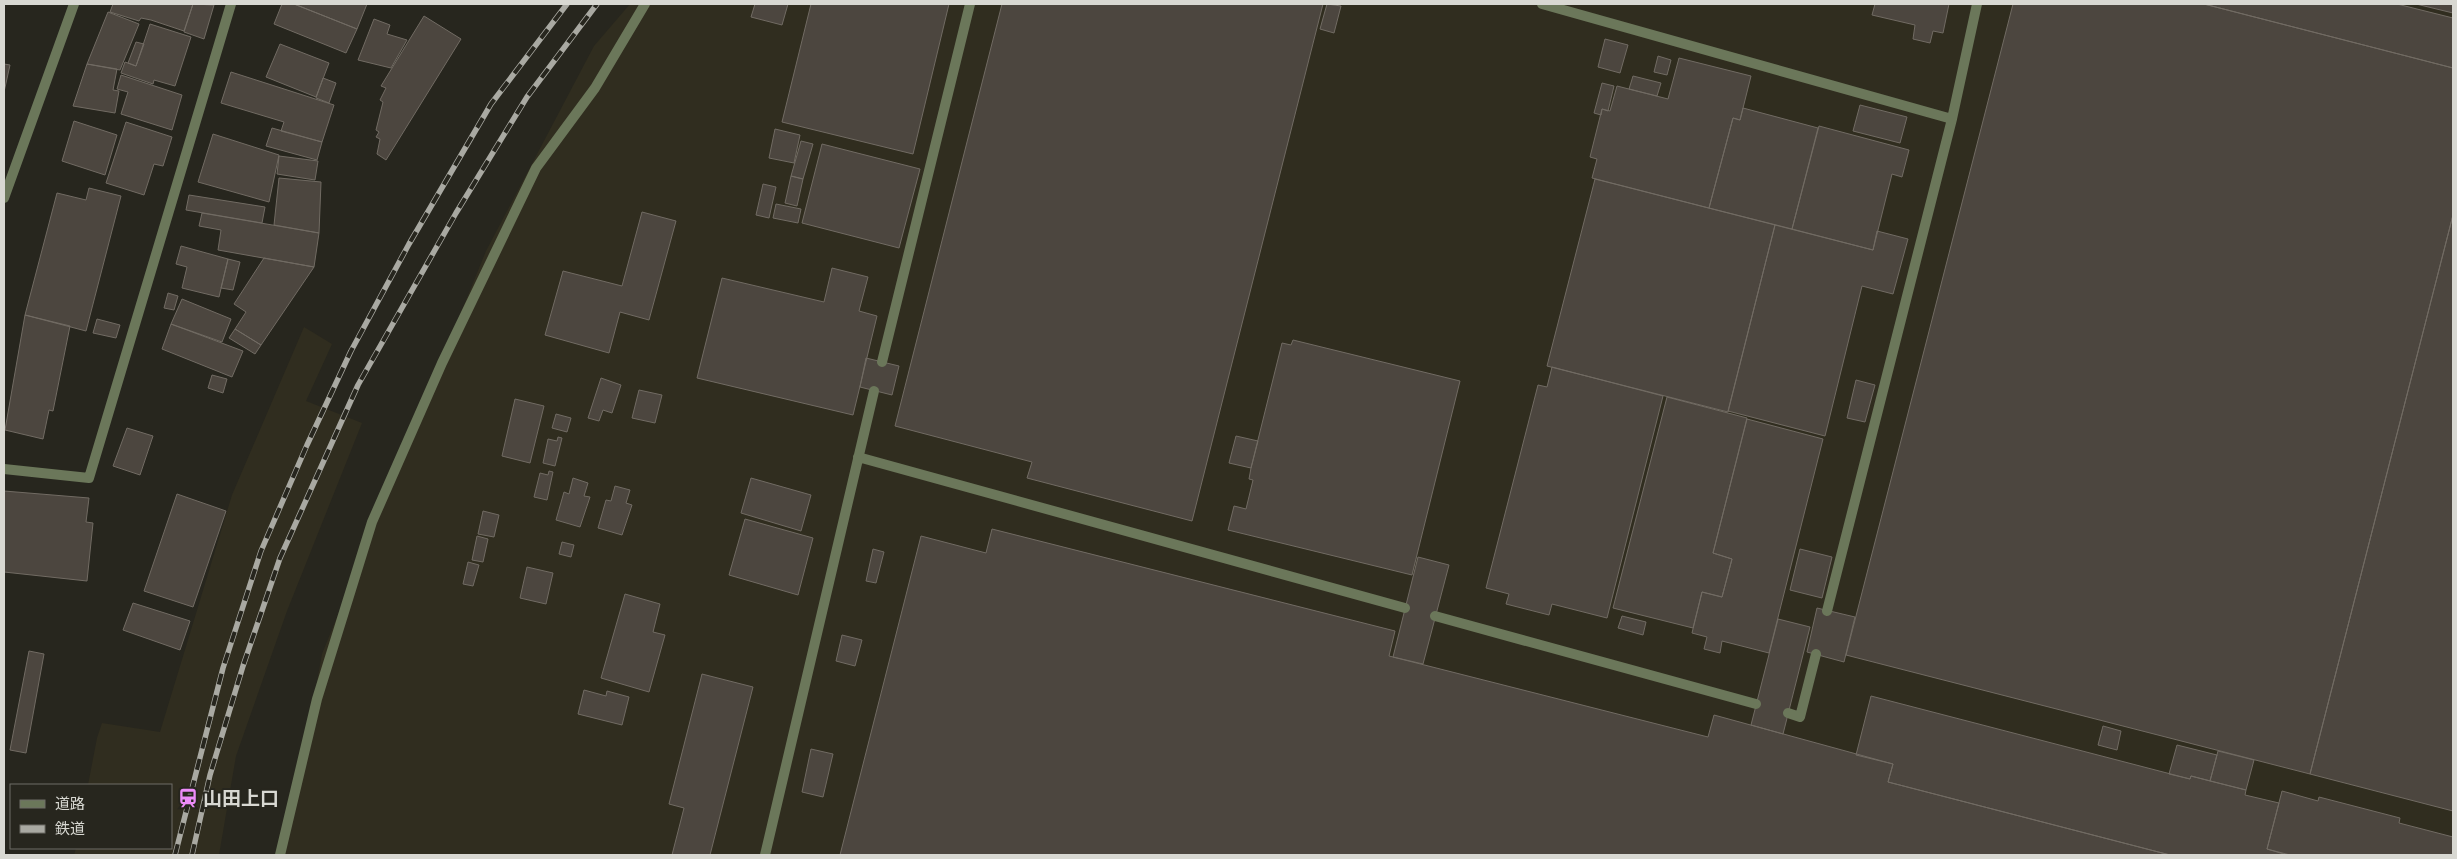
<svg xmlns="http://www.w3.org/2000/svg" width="2457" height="859" font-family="Jost,'Noto Sans JP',sans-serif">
	<rect width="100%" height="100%" fill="#27261e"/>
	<!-- built -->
	<path fill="#302d1f" d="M630,4H2453V855H280L302,765L322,654L486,251L594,46Z
		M304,327L332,344L306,401L362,423L287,611L236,756L219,855H74L76,848H171V785H88L97,738L102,723L160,732L232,495Z"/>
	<!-- building -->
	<path fill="#4c463f" stroke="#716b63" d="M113,4H193L184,31L151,20L141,18L139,21L110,12Z
		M193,4L214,5L204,39L184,32Z
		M282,4H294L357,29L346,53L274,24Z
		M294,4H367L357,29Z
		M755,4H788L782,25L751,17Z
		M811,4H949L913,154L782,122Z
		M1002,4H1323L1192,521L1027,478L1032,462L895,426Z
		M1327,4L1341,6L1334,33L1320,29Z
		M1875,4H1949L1943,33L1933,31L1930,43L1913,39L1915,25L1872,15Z
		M2013,4H2204L2453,68V215L2310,774L1846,655Z
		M2204,4H2397L2453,18V68Z
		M2416,4H2453V13Z
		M108,12L139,24L120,70L87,64Z
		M424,16L461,39L386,160L377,154L380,139L376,137L379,132L376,130L383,102L380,100L386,88L381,86Z
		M374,19L390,25L387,34L407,40L391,68L358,60Z
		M150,24L191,37L175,86L154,80L153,84L121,73L125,62L136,66Z
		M1605,39L1628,45L1620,73L1598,67Z
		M136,42L144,44L136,66L128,63Z
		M280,44L329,63L316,97L266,77Z
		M1658,56L1671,60L1667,75L1654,72Z
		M1679,58L1751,76L1740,120L1733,118L1709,208L1592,178L1597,159L1590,157L1602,109L1610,111L1617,86L1668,99Z
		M4,64L10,65L4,92Z
		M87,64L117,69L113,90L119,91L115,113L73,106Z
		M231,72L334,105L322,142L281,131L284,122L221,103Z
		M121,75L182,95L172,130L121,114L128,92L117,89Z
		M1633,76L1661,83L1657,96L1629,89Z
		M323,78L336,83L329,103L316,98Z
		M1602,83L1614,86L1608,111L1602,109L1601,115L1594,113Z
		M1860,105L1907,117L1900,143L1853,131Z
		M1743,108L1818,128L1792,229L1709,208L1733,118L1740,120Z
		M74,121L117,135L105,175L62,161Z
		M126,122L172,137L163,166L154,164L144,195L106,183Z
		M1819,126L1909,150L1902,177L1892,174L1873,250L1792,229Z
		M272,128L322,142L317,160L266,146Z
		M775,129L800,135L794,163L769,158Z
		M213,134L279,155L269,202L198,182Z
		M801,141L813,144L803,179L791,176Z
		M822,144L920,169L899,248L802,223Z
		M279,156L318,161L315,180L277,174Z
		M791,176L803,179L797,206L785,203Z
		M279,178L321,182L319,233L274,225Z
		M1595,179L1775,225L1728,412L1547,366Z
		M763,184L776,187L769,218L756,215Z
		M89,188L121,196L86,331L25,315L57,193L86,200Z
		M189,195L265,207L262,223L186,210Z
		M776,204L801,209L798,223L773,218Z
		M642,212L676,221L649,320L620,312L609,353L545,335L563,271L622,286Z
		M202,213L319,233L314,267L218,250L221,230L199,226Z
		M2453,215V811L2310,774Z
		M1775,225L1873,250L1877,231L1908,239L1893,294L1862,286L1825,436L1728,411Z
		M181,246L228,259L219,297L182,288L187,267L176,264Z
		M264,258L314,267L261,345L235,329L246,312L234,304Z
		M228,259L240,262L233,290L221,288Z
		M832,268L868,277L859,311L877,316L853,415L697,378L722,278L824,302Z
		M168,293L178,296L174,310L164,308Z
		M182,299L231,319L222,342L171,324Z
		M25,315L70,326L53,411L49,410L43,439L5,430Z
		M97,319L120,325L116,338L93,333Z
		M171,324L243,351L232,377L162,349Z
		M235,329L261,345L255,354L229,338Z
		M1293,340L1460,381L1412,575L1228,530L1234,506L1246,509L1253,480L1249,479L1251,468L1282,343L1291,345Z
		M866,358L899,366L892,395L860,387Z
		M1552,367L1663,396L1607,618L1552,604L1549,615L1506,604L1509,594L1486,588L1538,385L1547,387Z
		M212,375L227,379L223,393L208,388Z
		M601,378L621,385L612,413L603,410L599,421L588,418Z
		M1856,380L1875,385L1865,422L1847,418Z
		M639,390L662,395L655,423L632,418Z
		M1667,397L1747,418L1713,553L1732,559L1722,597L1702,592L1693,628L1613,608Z
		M515,399L544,406L530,463L502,456Z
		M556,414L571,418L567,432L552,428Z
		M1747,419L1823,439L1769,653L1722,641L1720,653L1704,649L1707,637L1692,633L1702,592L1722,597L1732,559L1713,553Z
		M127,428L153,436L140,475L113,466Z
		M1236,436L1258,441L1251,468L1229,463Z
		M558,437L562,438L555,466L543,463L548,439L557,441Z
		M549,471L553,472L547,500L534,497L540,473L548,475Z
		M573,478L588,483L584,496L590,497L580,527L556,520L564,492L569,494Z
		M751,478L811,495L801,531L741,513Z
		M615,486L630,490L626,503L632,505L622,535L598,528L606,500L611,501Z
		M4,491L89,498L86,522L93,523L87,581L4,572Z
		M177,494L226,511L193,607L144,591Z
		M483,511L499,515L494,537L478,534Z
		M745,519L813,538L798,595L729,575Z
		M992,529L1395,631L1389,656L1708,737L1714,715L1893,764L1888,782L2170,855H840L921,536L986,553Z
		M477,536L488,539L483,562L472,560Z
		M562,542L574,545L571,557L559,554Z
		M873,549L884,552L876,583L866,581Z
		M1800,549L1832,557L1822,598L1790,590Z
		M1418,557L1449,565L1423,664L1393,657Z
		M468,562L479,565L473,586L463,584Z
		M527,567L553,573L546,604L520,598Z
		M625,594L660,604L653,632L665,635L649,692L601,678Z
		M133,603L190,621L180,650L123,630Z
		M1817,608L1855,617L1844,662L1807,652Z
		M1622,616L1646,622L1643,635L1618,628Z
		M1778,619L1810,627L1783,734L1751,725Z
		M842,635L862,640L855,666L836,661Z
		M29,651L44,654L26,753L10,750Z
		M702,674L753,687L710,855H672L684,808L669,804Z
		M584,690L606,696L607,691L629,697L622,725L578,714Z
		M1871,696L2190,779L2191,776L2246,790L2245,795L2279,803L2267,849L2287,855H2170L1888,782L1893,764L1856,755Z
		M2103,726L2121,731L2117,750L2098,745Z
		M2177,745L2217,755L2210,781L2191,776L2190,779L2169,774Z
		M811,749L833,754L823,797L802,792Z
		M2218,751L2254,760L2246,790L2210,781Z
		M2282,791L2318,801L2319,797L2400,818L2399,823L2453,837V855H2290L2267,849Z"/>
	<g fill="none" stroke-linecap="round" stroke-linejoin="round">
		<!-- service -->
		<path stroke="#6b775a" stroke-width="10" d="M1542,4L1952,119L1977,4
			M882,362L970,4
			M858,457L1405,608
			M1827,611L1952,119
			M1435,616L1756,704
			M1788,713L1800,717L1816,654
			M765,855L874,391"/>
		<!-- minor -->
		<path stroke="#6b775a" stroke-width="10" d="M4,469L89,478L231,4
			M280,855L317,699L372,522L442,363L536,168L595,88L645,4"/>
		<!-- tertiary -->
		<path stroke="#6b775a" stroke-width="10" d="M4,198L74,4"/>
		<defs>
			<path id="rail" d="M175,855L223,668L261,551L307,445L351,351L409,244L491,104L567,4
				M192,855L210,775L243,666L280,558L358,385L456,213L527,97L597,4"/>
		</defs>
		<!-- rail casing -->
		<use href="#rail" stroke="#a9a9a2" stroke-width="5.5"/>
		<!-- rail -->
		<use href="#rail" stroke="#27261e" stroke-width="4" stroke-dasharray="11" stroke-linecap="butt"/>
	</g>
	<!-- icons -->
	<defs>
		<symbol id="station-bare" viewBox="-9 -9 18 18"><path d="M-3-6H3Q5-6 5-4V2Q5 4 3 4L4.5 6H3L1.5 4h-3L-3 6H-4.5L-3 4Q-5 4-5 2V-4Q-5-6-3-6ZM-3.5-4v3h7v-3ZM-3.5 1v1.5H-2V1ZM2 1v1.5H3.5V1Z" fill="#ed8cf9" stroke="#27261e" stroke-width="2.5" paint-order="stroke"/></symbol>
	</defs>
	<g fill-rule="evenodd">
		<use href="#station-bare" x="174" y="784" width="28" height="28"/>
	</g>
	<g text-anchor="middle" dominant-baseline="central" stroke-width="4" stroke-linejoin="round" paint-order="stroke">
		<!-- poi labels -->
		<g font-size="19" font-weight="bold" fill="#d8d8d2" stroke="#27261e" text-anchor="start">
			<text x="203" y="798">山田上口</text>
		</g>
	</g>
	<!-- border -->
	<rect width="2457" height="859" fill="none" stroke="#d8d8d2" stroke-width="10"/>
	<!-- legend -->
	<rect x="10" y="784" width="162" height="65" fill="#27261e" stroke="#6e6d66"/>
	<rect x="20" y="800" width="25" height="8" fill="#6b775a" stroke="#6e6d66"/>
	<text x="55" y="809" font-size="15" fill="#d8d8d2">道路</text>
	<rect x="20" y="825" width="25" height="8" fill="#a9a9a2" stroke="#6e6d66"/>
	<text x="55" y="834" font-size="15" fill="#d8d8d2">鉄道</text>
</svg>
